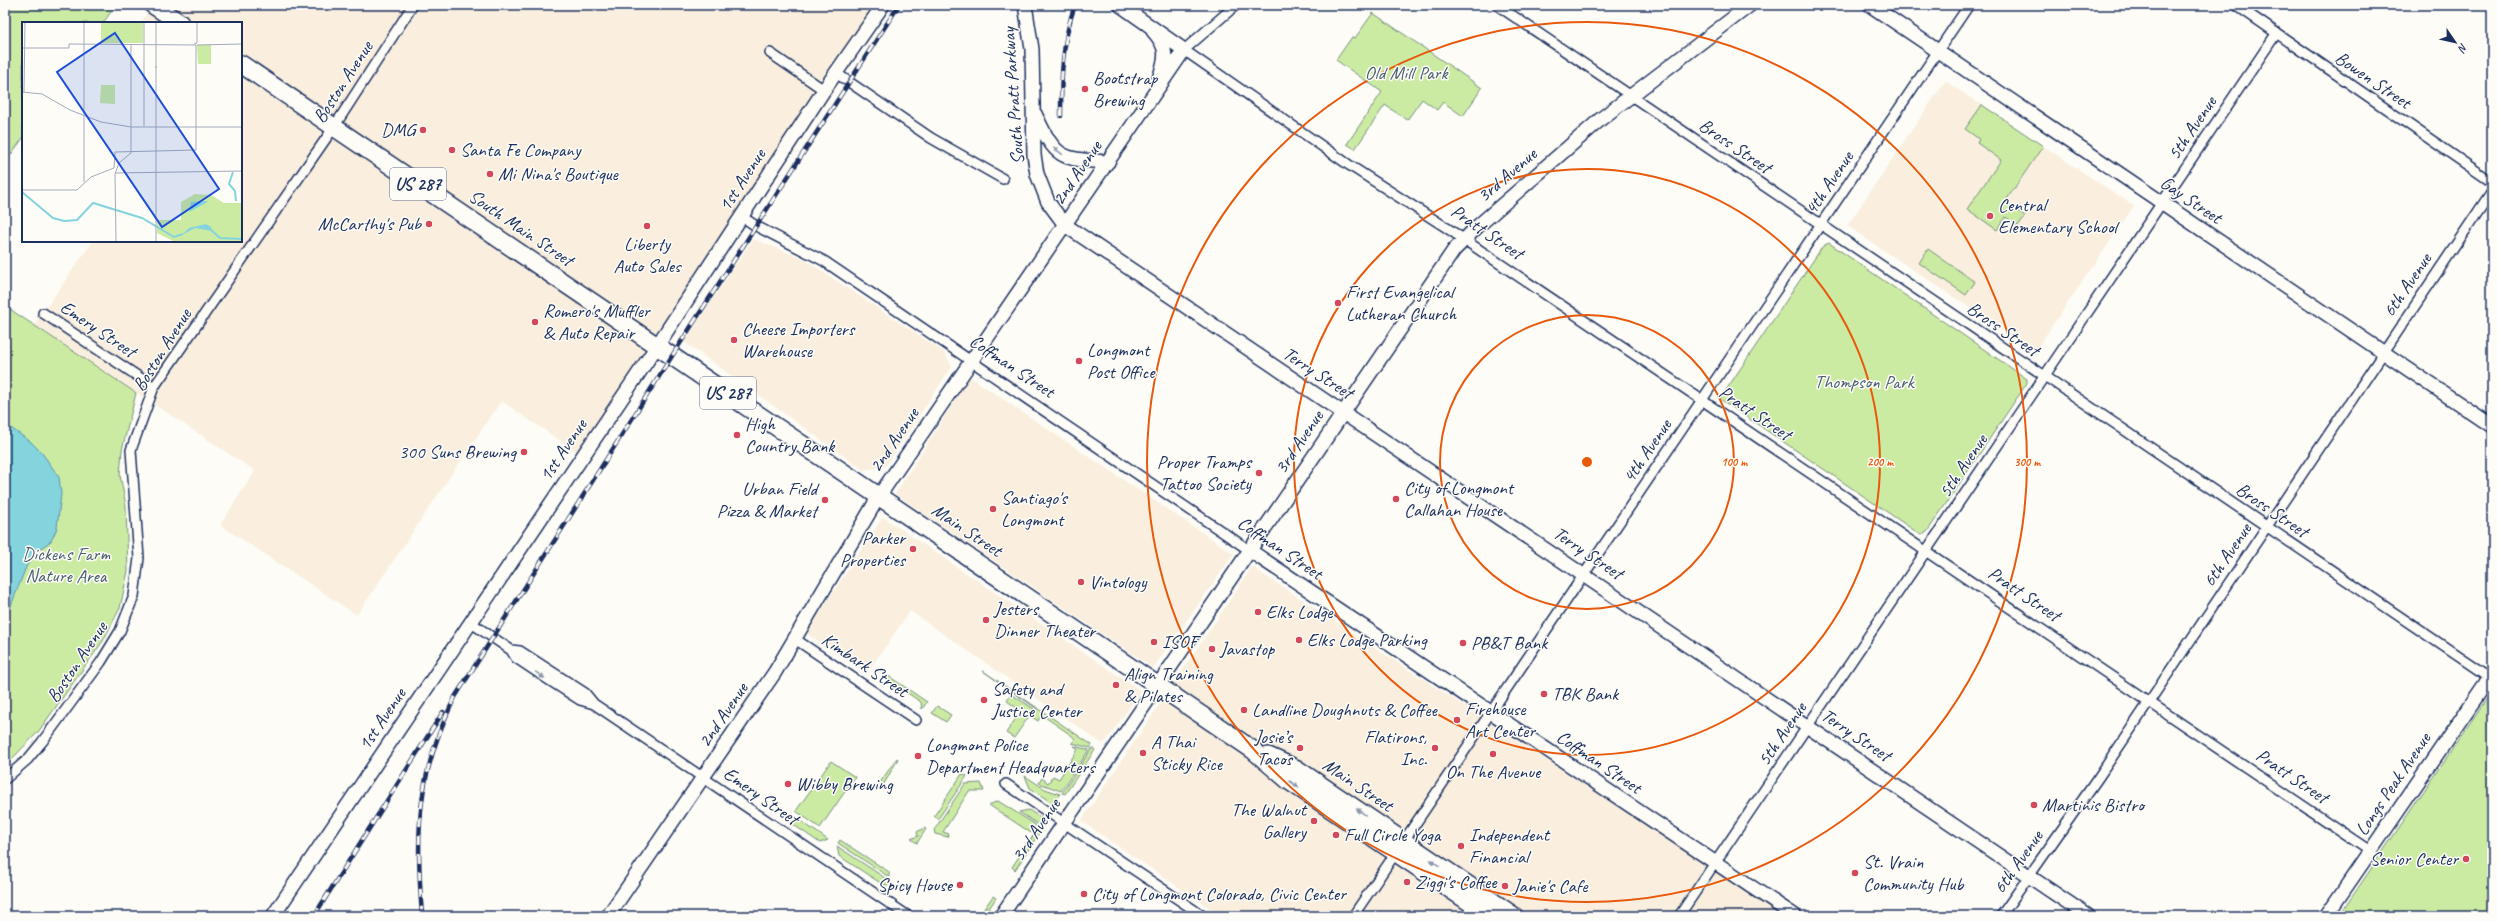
<svg xmlns="http://www.w3.org/2000/svg" width="2497" height="921" font-family="Caveat,sans-serif">
	<rect width="100%" height="100%" fill="#fdfcf7"/>
	<filter id="ink" filterUnits="userSpaceOnUse"><feTurbulence type="fractalNoise" baseFrequency=".025" numOctaves="2"/><feDisplacementMap in="SourceGraphic" scale="8" xChannelSelector="R" yChannelSelector="G"/><feConvolveMatrix kernelMatrix="1 2 1 2 8 2 1 2 1" color-interpolation-filters="sRGB"/></filter>
	<g filter="url(#ink)">
		<!-- built -->
		<path fill="#faefde" d="M154,5H891L589,460L501,401L357,615L220,525L255,471L34,325L93,241H241V23L141,21Z
			M1945,81L2134,206L2035,351L1847,226Z
			M753,239L802,258L944,352L952,366L885,467L863,470L684,342Z
			M970,377L1234,554L1153,668L895,494Z
			M883,517L1141,691L1107,740L1103,744L910,611L867,673L806,633Z
			M1252,567L1768,905L1787,916H1221L1081,821Z"/>
		<!-- green -->
		<path fill="#cceba2" stroke="#748d80" d="M5,5H116L103,23H23V138L5,163Z
			M1373,13L1482,88L1463,116L1443,102L1437,110L1422,99L1407,120L1385,105L1355,149L1347,144L1382,92L1336,60L1352,37L1355,38Z
			M1982,105L2043,146L2005,202L2025,216L2018,226L2006,217L1997,230L1967,209L2001,160L1977,143L1979,139L1965,129Z
			M1829,243L2027,379V383L1927,532L1921,535L1720,399L1823,246Z
			M1928,249L1975,282L1966,295L1919,263Z
			M5,306L136,393L122,450L120,475L126,506L128,571L120,608L103,641L38,732L5,766Z
			M983,671L1092,745L1090,748L1072,743L1075,739L1071,735L1042,715L1038,721L1032,717L1037,709Z
			M887,675L927,702L922,709L921,702L888,680Z
			M1011,694L1034,709L1014,738L1006,733L1021,711L1007,701Z
			M2492,694V916H2339L2489,695Z
			M937,706L951,715L946,722L932,713Z
			M1074,746L1089,750L1061,791L1039,783L1042,778L1048,783L1053,776L1059,779L1078,749Z
			M1092,748L1095,750L1065,794L1062,793Z
			M897,758L898,759L881,789L877,787Z
			M831,761L855,777L820,828L796,811Z
			M962,774L967,776L938,819L934,816Z
			M1025,776L1045,789L1060,794L1052,803L1030,788Z
			M981,783L984,791H969L943,832L949,834L948,837L935,834L934,830L965,784Z
			M998,801L1036,825L1031,833L989,805Z
			M1029,810L1041,818L1039,825L1019,812Z
			M795,817L828,840L820,843L791,823Z
			M924,828L926,829L917,843L911,839L918,836L917,832Z
			M1037,830L1040,832L1015,870L1012,867Z
			M840,840L889,872V877L838,843Z
			M837,846L891,882L888,885L882,884L839,856Z
			M993,896L996,898L984,916H979Z"/>
		<!-- water -->
		<path fill="#84d4de" stroke="#5a92ab" d="M5,424L31,442L42,453L59,477L61,494L57,528L51,541L38,550L26,567L5,621Z"/>
		<g fill="none" stroke-linecap="round" stroke-linejoin="round">
			<defs>
				<path id="street" d="M1236,5L1184,50L1349,165L1447,228L2370,851
					M1497,5L2492,679
					M2236,5L2492,182
					M770,53L824,90
					M836,73L931,138L1003,179
					M741,216L756,226L824,261L1249,550
					M43,313L154,387
					M470,622L511,650L516,658L549,680L580,700L594,704
					M795,639L916,720
					M511,650L520,651L585,693L594,704L908,916
					M5,779L28,759L42,742L101,662L120,631L134,596L139,558L131,450L154,387L334,127L413,5
					M1006,784L1203,916
					M1353,916L1969,5
					M1679,916L2276,34
					M2001,916L2098,778L2492,191"/>
				<path id="secondary" d="M1025,5L1032,49L1034,155L1037,174L1048,202L1065,225L2088,916
					M1870,5L2492,426
					M1153,31C1169,48 1166,58 1159,79
					M1035,114C1056,159 1060,159 1108,162
					M1249,550L1795,916
					M273,916L657,346L824,90L883,5
					M608,916L775,672L879,496L1184,50L1120,5
					M1001,916L1454,250L1479,225L1602,118L1750,5
					M2326,916L2492,674"/>
				<path id="highway" d="M153,5L180,23
					M241,64L1253,750L1289,781L1490,916
					M1268,756L1297,769L1514,916"/>
			</defs>
			<!-- street casing -->
			<use href="#street" stroke="#1b2f5e" stroke-width="12"/>
			<!-- secondary casing -->
			<use href="#secondary" stroke="#1b2f5e" stroke-width="16"/>
			<!-- highway casing -->
			<use href="#highway" stroke="#1b2f5e" stroke-width="20"/>
			<!-- street -->
			<use href="#street" stroke="#fdfcf7" stroke-width="9"/>
			<!-- secondary -->
			<use href="#secondary" stroke="#fdfcf7" stroke-width="13"/>
			<!-- highway -->
			<use href="#highway" stroke="#fdfcf7" stroke-width="17"/>
			<defs>
				<path id="rail" d="M1061,116C1061,78 1062,41 1075,5
					M314,916L443,712
					M422,916C416,831 416,776 455,697L672,356L899,5"/>
			</defs>
			<!-- rail casing -->
			<use href="#rail" stroke="#1b2f5e" stroke-width="4.5"/>
			<!-- rail -->
			<use href="#rail" stroke="#fdfcf7" stroke-width="3" stroke-dasharray="9" stroke-linecap="butt"/>
		</g>
		<!-- one-way arrows -->
		<defs><path id="oneway-solid" d="M-6-.8H1V-3.2L6.5 0L1 3.2V.8H-6Z"/></defs>
		<g fill="#8c96aa">
			<use href="#oneway-solid" transform="translate(1058 151) rotate(-142)"/>
			<use href="#oneway-solid" transform="translate(540 675) rotate(34)"/>
			<use href="#oneway-solid" transform="translate(1294 784) rotate(34)"/>
			<use href="#oneway-solid" transform="translate(1361 812) rotate(-146)"/>
			<use href="#oneway-solid" transform="translate(1435 863) rotate(-146)"/>
		</g>
	</g>
	<!-- distance rings -->
	<g fill="none" stroke="#e8590c" stroke-width="2">
		<circle cx="1587" cy="462" r="147"/>
		<circle cx="1587" cy="462" r="293"/>
		<circle cx="1587" cy="462" r="440"/>
	</g>
	<!-- markers -->
	<g fill="#d1495b" stroke="#fdfcf7" stroke-width="1.5">
		<circle cx="1085" cy="89" r="4"/>
		<circle cx="423" cy="130" r="4"/>
		<circle cx="452" cy="150" r="4"/>
		<circle cx="490" cy="174" r="4"/>
		<circle cx="1990" cy="216" r="4"/>
		<circle cx="429" cy="224" r="4"/>
		<circle cx="647" cy="226" r="4"/>
		<circle cx="1338" cy="303" r="4"/>
		<circle cx="535" cy="322" r="4"/>
		<circle cx="734" cy="340" r="4"/>
		<circle cx="1079" cy="361" r="4"/>
		<circle cx="737" cy="435" r="4"/>
		<circle cx="524" cy="452" r="4"/>
		<circle cx="1259" cy="473" r="4"/>
		<circle cx="1396" cy="499" r="4"/>
		<circle cx="825" cy="500" r="4"/>
		<circle cx="993" cy="509" r="4"/>
		<circle cx="913" cy="549" r="4"/>
		<circle cx="1081" cy="582" r="4"/>
		<circle cx="1258" cy="612" r="4"/>
		<circle cx="986" cy="620" r="4"/>
		<circle cx="1299" cy="640" r="4"/>
		<circle cx="1154" cy="642" r="4"/>
		<circle cx="1463" cy="643" r="4"/>
		<circle cx="1212" cy="649" r="4"/>
		<circle cx="1116" cy="685" r="4"/>
		<circle cx="1544" cy="694" r="4"/>
		<circle cx="984" cy="700" r="4"/>
		<circle cx="1244" cy="710" r="4"/>
		<circle cx="1457" cy="720" r="4"/>
		<circle cx="1300" cy="748" r="4"/>
		<circle cx="1435" cy="748" r="4"/>
		<circle cx="1143" cy="753" r="4"/>
		<circle cx="1493" cy="754" r="4"/>
		<circle cx="918" cy="756" r="4"/>
		<circle cx="788" cy="784" r="4"/>
		<circle cx="2034" cy="805" r="4"/>
		<circle cx="1314" cy="821" r="4"/>
		<circle cx="1336" cy="835" r="4"/>
		<circle cx="1461" cy="846" r="4"/>
		<circle cx="2466" cy="859" r="4"/>
		<circle cx="1855" cy="873" r="4"/>
		<circle cx="1407" cy="882" r="4"/>
		<circle cx="960" cy="885" r="4"/>
		<circle cx="1505" cy="886" r="4"/>
		<circle cx="1084" cy="894" r="4"/>
	</g>
	<g text-anchor="middle" dominant-baseline="central" stroke-width="3" stroke-linejoin="round" paint-order="stroke">
		<!-- shield labels -->
		<g fill="#fdfcf7" stroke="#5f6c8c" stroke-width="1">
			<rect x="390" y="168" width="56" height="32" rx="3"/>
			<rect x="700" y="377" width="56" height="32" rx="3"/>
		</g>
		<g font-size="18" font-weight="bold" fill="#1b2f5e">
			<text x="418" y="184">US 287</text>
			<text x="728" y="393">US 287</text>
		</g>
		<!-- park labels -->
		<g font-size="19" fill="#475e6f" stroke="#fdfcf7">
			<text x="1406" y="73">Old Mill Park</text>
			<text x="1864" y="382">Thompson Park</text>
			<text x="66" y="554">Dickens Farm<tspan x="66" dy="22">Nature Area</tspan></text>
		</g>
		<!-- poi labels -->
		<g font-size="19" fill="#1b2f5e" stroke="#fdfcf7" text-anchor="start">
			<text x="1093" y="78">Bootstrap<tspan x="1093" dy="22">Brewing</tspan></text>
			<text x="415" y="130" text-anchor="end">DMG</text>
			<text x="460" y="150">Santa Fe Company</text>
			<text x="498" y="174">Mi Nina's Boutique</text>
			<text x="1998" y="205">Central<tspan x="1998" dy="22">Elementary School</tspan></text>
			<text x="421" y="224" text-anchor="end">McCarthy's Pub</text>
			<text x="647" y="244" text-anchor="middle">Liberty<tspan x="647" dy="22">Auto Sales</tspan></text>
			<text x="1346" y="292">First Evangelical<tspan x="1346" dy="22">Lutheran Church</tspan></text>
			<text x="543" y="311">Romero's Muffler<tspan x="543" dy="22">&amp; Auto Repair</tspan></text>
			<text x="742" y="329">Cheese Importers<tspan x="742" dy="22">Warehouse</tspan></text>
			<text x="1087" y="350">Longmont<tspan x="1087" dy="22">Post Office</tspan></text>
			<text x="745" y="424">High<tspan x="745" dy="22">Country Bank</tspan></text>
			<text x="516" y="452" text-anchor="end">300 Suns Brewing</text>
			<text x="1251" y="462" text-anchor="end">Proper Tramps<tspan x="1251" dy="22">Tattoo Society</tspan></text>
			<text x="1404" y="488">City of Longmont<tspan x="1404" dy="22">Callahan House</tspan></text>
			<text x="817" y="489" text-anchor="end">Urban Field<tspan x="817" dy="22">Pizza &amp; Market</tspan></text>
			<text x="1001" y="498">Santiago's<tspan x="1001" dy="22">Longmont</tspan></text>
			<text x="905" y="538" text-anchor="end">Parker<tspan x="905" dy="22">Properties</tspan></text>
			<text x="1089" y="582">Vintology</text>
			<text x="994" y="609">Jesters<tspan x="994" dy="22">Dinner Theater</tspan></text>
			<text x="1266" y="612">Elks Lodge</text>
			<text x="1307" y="640">Elks Lodge Parking</text>
			<text x="1162" y="642">ISOF</text>
			<text x="1471" y="643">PB&amp;T Bank</text>
			<text x="1220" y="649">Javastop</text>
			<text x="1124" y="674">Align Training<tspan x="1124" dy="22">&amp; Pilates</tspan></text>
			<text x="992" y="689">Safety and<tspan x="992" dy="22">Justice Center</tspan></text>
			<text x="1552" y="694">TBK Bank</text>
			<text x="1465" y="709">Firehouse<tspan x="1465" dy="22">Art Center</tspan></text>
			<text x="1252" y="710">Landline Doughnuts &amp; Coffee</text>
			<text x="1292" y="737" text-anchor="end">Josie’s<tspan x="1292" dy="22">Tacos</tspan></text>
			<text x="1427" y="737" text-anchor="end">Flatirons,<tspan x="1427" dy="22">Inc.</tspan></text>
			<text x="1151" y="742">A Thai<tspan x="1151" dy="22">Sticky Rice</tspan></text>
			<text x="926" y="745">Longmont Police<tspan x="926" dy="22">Department Headquarters</tspan></text>
			<text x="1493" y="772" text-anchor="middle">On The Avenue</text>
			<text x="796" y="784">Wibby Brewing</text>
			<text x="2042" y="805">Martinis Bistro</text>
			<text x="1306" y="810" text-anchor="end">The Walnut<tspan x="1306" dy="22">Gallery</tspan></text>
			<text x="1344" y="835">Full Circle Yoga</text>
			<text x="1469" y="835">Independent<tspan x="1469" dy="22">Financial</tspan></text>
			<text x="2458" y="859" text-anchor="end">Senior Center</text>
			<text x="1863" y="862">St. Vrain<tspan x="1863" dy="22">Community Hub</tspan></text>
			<text x="1415" y="882">Ziggi's Coffee</text>
			<text x="952" y="885" text-anchor="end">Spicy House</text>
			<text x="1513" y="886">Janie's Cafe</text>
			<text x="1092" y="894">City of Longmont Colorado, Civic Center</text>
		</g>
		<!-- street labels -->
		<g font-size="19" fill="#1b2f5e" stroke="#fdfcf7">
			<text transform="translate(2373 80) rotate(34)">Bowen Street</text>
			<text transform="translate(343 82) rotate(-57)">Boston Avenue</text>
			<text transform="translate(1013 96) rotate(-94)">South Pratt Parkway</text>
			<text transform="translate(2192 128) rotate(-56)">5th Avenue</text>
			<text transform="translate(1735 146) rotate(34)">Bross Street</text>
			<text transform="translate(1077 173) rotate(-56)">2nd Avenue</text>
			<text transform="translate(1507 175) rotate(-41)">3rd Avenue</text>
			<text transform="translate(742 180) rotate(-57)">1st Avenue</text>
			<text transform="translate(1829 183) rotate(-56)">4th Avenue</text>
			<text transform="translate(2191 200) rotate(34)">Gay Street</text>
			<text transform="translate(521 228) rotate(34)">South Main Street</text>
			<text transform="translate(1487 232) rotate(34)">Pratt Street</text>
			<text transform="translate(2407 285) rotate(-56)">6th Avenue</text>
			<text transform="translate(98 329) rotate(34)">Emery Street</text>
			<text transform="translate(2003 329) rotate(34)">Bross Street</text>
			<text transform="translate(162 350) rotate(-58)">Boston Avenue</text>
			<text transform="translate(1012 366) rotate(34)">Coffman Street</text>
			<text transform="translate(1318 373) rotate(33)">Terry Street</text>
			<text transform="translate(1755 413) rotate(34)">Pratt Street</text>
			<text transform="translate(894 440) rotate(-56)">2nd Avenue</text>
			<text transform="translate(1299 442) rotate(-56)">3rd Avenue</text>
			<text transform="translate(563 450) rotate(-56)">1st Avenue</text>
			<text transform="translate(1647 451) rotate(-56)">4th Avenue</text>
			<text transform="translate(1963 466) rotate(-56)">5th Avenue</text>
			<text transform="translate(2272 510) rotate(34)">Bross Street</text>
			<text transform="translate(967 530) rotate(34)">Main Street</text>
			<text transform="translate(1280 548) rotate(34)">Coffman Street</text>
			<text transform="translate(1588 553) rotate(34)">Terry Street</text>
			<text transform="translate(2227 555) rotate(-56)">6th Avenue</text>
			<text transform="translate(2024 594) rotate(34)">Pratt Street</text>
			<text transform="translate(77 662) rotate(-56)">Boston Avenue</text>
			<text transform="translate(865 665) rotate(34)">Kimbark Street</text>
			<text transform="translate(723 715) rotate(-56)">2nd Avenue</text>
			<text transform="translate(382 719) rotate(-56)">1st Avenue</text>
			<text transform="translate(1782 734) rotate(-56)">5th Avenue</text>
			<text transform="translate(1856 735) rotate(34)">Terry Street</text>
			<text transform="translate(1599 762) rotate(34)">Coffman Street</text>
			<text transform="translate(2292 776) rotate(34)">Pratt Street</text>
			<text transform="translate(2393 784) rotate(-56)">Longs Peak Avenue</text>
			<text transform="translate(1358 785) rotate(34)">Main Street</text>
			<text transform="translate(761 796) rotate(35)">Emery Street</text>
			<text transform="translate(1036 830) rotate(-56)">3rd Avenue</text>
			<text transform="translate(2018 862) rotate(-55)">6th Avenue</text>
		</g>
	</g>
	<!-- overview -->
	<g transform="translate(22 22)">
		<rect width="220" height="220" fill="#fdfcf7"/>
		<path d="M79,0H121V21H79ZM175,23H189V42H176ZM79,63H93V82L78,81ZM173,172L189,173L202,181H220V220H153L135,211V198H159V180Z" fill="#cceba2"/>
		<path d="M186,179L184,181L167,190L169,180ZM184,202L189,205L190,209L173,206L160,213L167,206Z" fill="#84d4de"/>
		<path fill="none" stroke="#84d4de" stroke-width="2" d="M211,150L207,162L213,169L214,179M0,170L31,196L42,199L55,198L71,181L120,196L152,215L161,212M188,207L198,216L220,217"/>
		<path fill="none" stroke="#a3aaba" stroke-width="1" d="M122,0V104M172,22L175,21V0M175,23L220,22M0,26H47V22L174,23M134,46V0M0,70L20,72L48,88L79,100L109,105V22M2,70L3,0M93,151L220,149M62,160V0M0,168H55L69,155L92,146L93,130L174,128V23M94,220L93,152L97,141L109,131V105H220M134,220V44"/>
		<path fill="#1d4ed8" fill-opacity="0.15" stroke="#1d4ed8" stroke-width="2" d="M93,11L197,167L140,205L35,50Z"/>
		<rect width="220" height="220" fill="none" stroke="#1b2f5e" stroke-width="2"/>
	</g>
	<circle cx="1587" cy="462" r="6" fill="#e8590c" stroke="#fdfcf7" stroke-width="2"/>
	<g font-size="12" text-anchor="middle" font-weight="bold" fill="#e8590c" stroke="#fdfcf7" stroke-width="3" stroke-linejoin="round" paint-order="stroke">
		<text x="1734" y="466">100 m</text>
		<text x="1880" y="466">200 m</text>
		<text x="2027" y="466">300 m</text>
	</g>
	<!-- margin -->
	<rect width="2497" height="921" fill="none" stroke="#fdfcf7" stroke-width="20"/>
	<rect x="10" y="10" width="2477" height="901" fill="none" stroke="#1b2f5e" stroke-width="1.5" filter="url(#ink)"/>
	<!-- north arrow -->
	<g transform="translate(2455 42) rotate(124)" stroke="#fdfcf7" stroke-width="3" paint-order="stroke">
	<path d="M0-3L7 15L0 10L-7 15Z" fill="#1b2f5e"/>
	<text y="-6" font-size="11" font-weight="bold" text-anchor="middle" fill="#1b2f5e">N</text>
	</g>
</svg>
